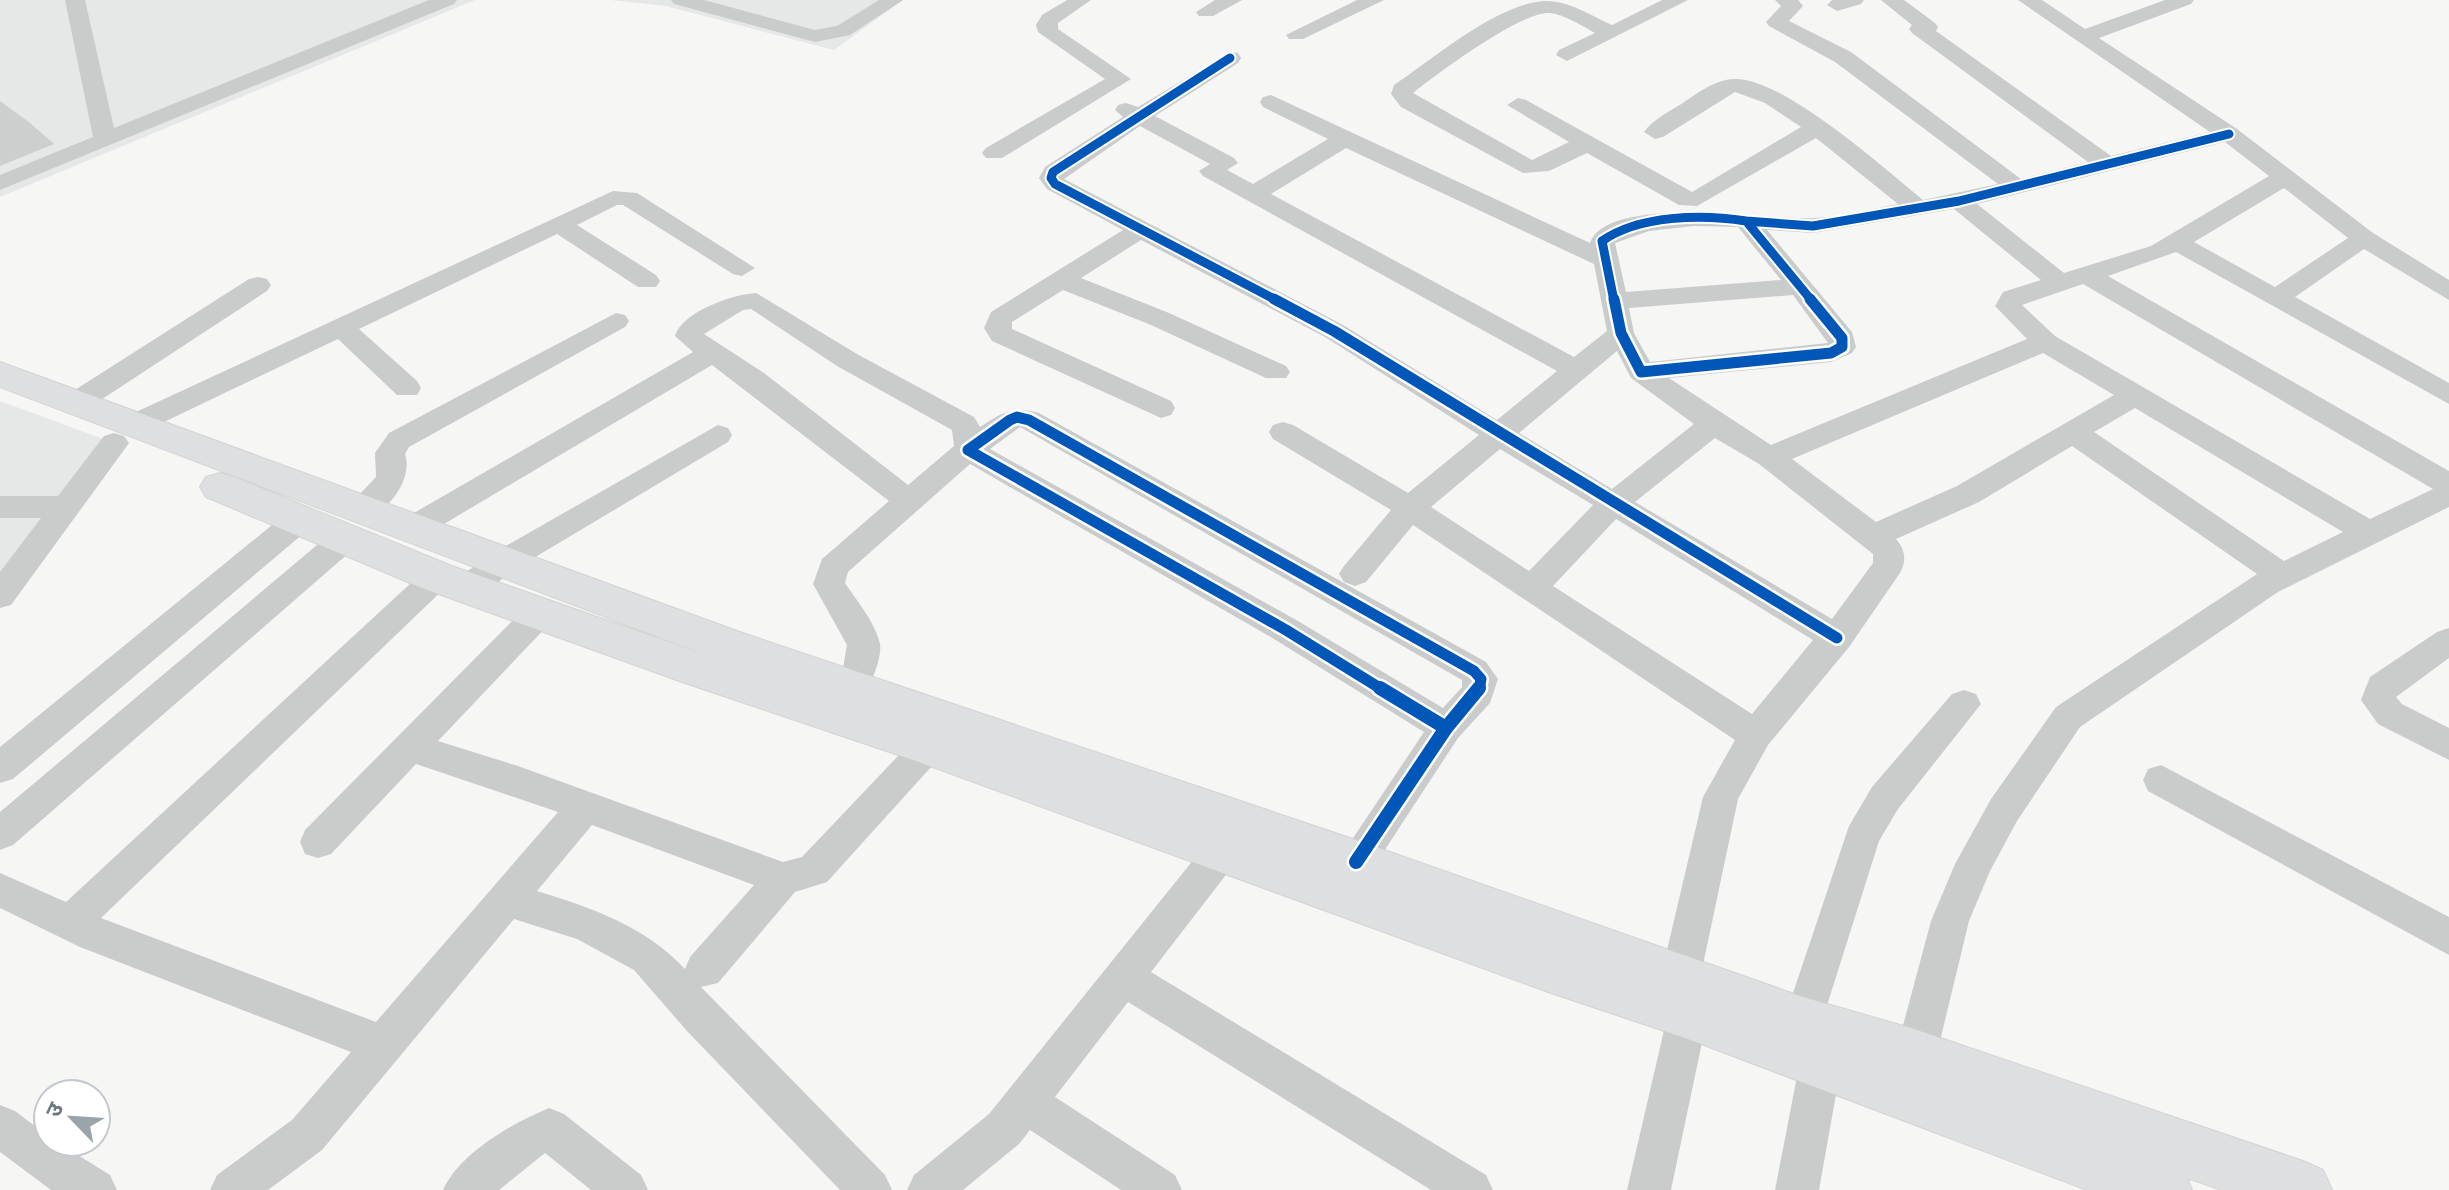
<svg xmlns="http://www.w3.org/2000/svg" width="2449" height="1190" font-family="Manrope,'Noto Sans Devanagari',sans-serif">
	<rect width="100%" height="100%" fill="#f6f6f5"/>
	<!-- built -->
	<path fill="#e6e7e7" d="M0,0H475L0,197Z
		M611,0H903L834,50L666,6Z
		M0,401L114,443L0,594Z"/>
	<!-- building -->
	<path fill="#cdcfcf" d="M0,101L30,123L54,144L0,166Z"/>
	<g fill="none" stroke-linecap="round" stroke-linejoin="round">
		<defs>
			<path id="major" d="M0,362L737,631L1356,840L1803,997L1914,1029L2303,1161L2323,1170L2332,1190H2222L2187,1178L2192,1190H2087L1688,1039L1548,992L919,762L682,682L422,588L206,497L200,487L206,477L220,473L234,477L452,566L711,657L0,387Z"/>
		</defs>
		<!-- major casing -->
		<use href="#major" stroke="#d3d4d4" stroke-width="2"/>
		<!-- minor -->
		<path fill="#cacccc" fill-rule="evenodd" d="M65,0H85L114,128L429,0H457L454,4L0,190V175L93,137Z
			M671,0H704L815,30L837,26L879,0H903L850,35L815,42L674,4Z
			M1067,0H1091L1058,23V29L1131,79L1002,158H986L982,153L986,148L1105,79L1038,32L1036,25L1042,15Z
			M1215,0H1242L1213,16H1199L1196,12Z
			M1357,0H1384L1303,39H1289L1286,35Z
			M1662,0H1688L1567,61L1556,55L1559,50L1595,33C1582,26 1564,14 1549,13C1520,12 1437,74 1413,93L1532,160L1569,142L1507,105L1518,98L1526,100L1692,192L1801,127L1765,103L1735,92L1663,137L1655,139L1644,132C1652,120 1670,111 1683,103C1697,93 1715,80 1733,79C1780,75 1885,169 1923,200L1998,184L1835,62L1769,26L1766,22L1781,6L1775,0H1798L1803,6L1789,21L1851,52L2021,179L2088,162L1912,33L1909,29L1912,25L1881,0H1904L1935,23L1938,27L1936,31L2111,156L2210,132L2018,0H2042L2085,29L2165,0H2194L2191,4L2099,38L2237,129L2373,233L2449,280V300L2364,249L2295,297L2449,383V404L2176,252L2108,276L2449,471V507L2278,592L2080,727L2017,821L1990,871L1969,921L1932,1074L1926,1089L1911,1095L1896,1089L1890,1074L1931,921L1955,864L1991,799L2056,707L2257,574L2072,446L1979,502L1896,539C1905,549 1907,561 1900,573L1849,647L1768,745L1738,799L1696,998L1702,1000L1708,1014L1671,1190H1627L1668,1013L1662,1010L1656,997L1703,797L1735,740L1413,525L1366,582L1355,586L1344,582L1339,574L1344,566L1391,510L1273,439L1269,432L1273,425L1283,422L1293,425L1408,493L1479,435L1325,337L1141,240L1081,278L1169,313L1286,366L1290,372L1286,378H1266L1151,325L1063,290L1012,322V329L1171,401L1175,408L1171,415L1161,418L992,341L984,328L991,312L1123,230L1047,189L1039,178L1045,167L1123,117L1115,110L1118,105L1126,103L1138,107L1230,52L1238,53L1241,58L1238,63L1155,116L1234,158L1238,163L1227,170L1253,184L1328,139L1263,107L1260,102L1263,97L1271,95L1590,243C1608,193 1772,221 1814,218C1842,217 1871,209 1898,204L1816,138L1697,206L1679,205L1587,153L1549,171L1523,173L1401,107L1391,94L1394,85C1433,59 1500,1 1547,1C1569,1 1592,16 1612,25ZM1140,126L1210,164L1199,171L1203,176L1557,371L1497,420L1343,325L1064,179ZM2225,142L2269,176L2151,246L2064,273L1977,204ZM1346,148L1594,264L1607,331L1574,357L1271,194ZM2284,188L2348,238L2275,287L2194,242ZM1954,209L2041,280L2003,292L1995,306L2027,339L1771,445L1669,378L1831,362L1852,353L1856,347L1852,332L1767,230L1813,233ZM1694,226L1738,227L1781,280L1626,292L1615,243L1649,231ZM2083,284L2433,489L2370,519L2055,336L2022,305ZM1793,295L1828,343L1650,362L1634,333L1629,308ZM1617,351L1631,378L1694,424L1612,489L1519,433ZM2043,353L2114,395L1957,486L1876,522L1792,459ZM2135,408L2343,532L2284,561L2094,432ZM1715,438L1759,464L1873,554V563L1832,619L1635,502ZM1500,449L1593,505L1529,571L1431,507ZM1616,519L1813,640L1752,714L1553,586Z
			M1832,0H1864L1861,4L1837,11L1827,5Z
			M613,191L637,193L755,268L742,276L733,274L623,205H617L577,225L656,275L660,281L656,287H638L557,234L359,329L417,381L421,388L417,395H397L338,339L143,432L133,435L123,432L119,425L123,418Z
			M258,277L267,279L271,285L267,291L87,409H67L63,402L67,395L249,279Z
			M756,293L857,354L974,417L980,427C1002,412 1013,406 1039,413L1486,662L1498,679L1490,703L1458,738L1369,874L1356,879L1343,874L1337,862L1424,732L1274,639L970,464L848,572L845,583C857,601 875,622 880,644C883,662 862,707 847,718C839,724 831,721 823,718L818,708L843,668L847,645L813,584L822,559L889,501L712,365L422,537L411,540L400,537L396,529L400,521L693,352L675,336C682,312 733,294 756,293ZM751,309L837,366L952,430L954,446L908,485L764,373L704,334L743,310ZM1020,427L1462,680V687L1443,708L1298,621L990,449Z
			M616,313L625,315L629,321L625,327L409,447L405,454C415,482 379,527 349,518L345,510L376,477L375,453L389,433Z
			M718,425L728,428L732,435L728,442L512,571C495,584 480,603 458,596L453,587L458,578L490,555Z
			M114,433L124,436L129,443L124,450L11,605L0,608V572L41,518H0V496H58L104,436Z
			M299,509L310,512L314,520L310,528L13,779L0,783V747L288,512Z
			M347,526L358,529L362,537L358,545L13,845L0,850V812L336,529Z
			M437,565L448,569L453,577L448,585L101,918L376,1022L558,812L416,764L331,854L318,858L305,854L300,842L305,830L530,603L541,599L552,603L557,612L552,621L438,741L518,766L783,862L802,857L917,736L929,731L941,736L946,746L941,756L827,882L795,892L718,983L701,987L885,1175L892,1190H840L687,1031L634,970L577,939L514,919L322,1150L268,1190H210L217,1175L292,1120L351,1052L80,947L0,908V873L66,902L426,569ZM592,825L754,885L690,957L685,969C645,926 592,908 537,891Z
			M2449,628V658L2396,697L2402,704L2449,728V760L2378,724L2361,700L2370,677L2437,632Z
			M1964,690L1976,694L1981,704L1898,809L1879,841L1817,1037L1803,1043L1789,1037L1783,1023L1849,826L1872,787L1952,694Z
			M2161,765L2449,917V955L2148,791L2143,780L2148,769Z
			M1236,818L1249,823L1254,834L1249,845L1151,972L1486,1175L1493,1190H1431L1128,1002L1055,1097L1175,1175L1182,1190H1121L1030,1130L1019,1144L963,1190H907L914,1175L989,1114L1223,823Z
			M1821,1041L1836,1047L1842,1061L1819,1190H1775L1800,1061L1806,1047Z
			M0,1105L15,1111L48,1136V1142H57L110,1175L117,1190H51L0,1152Z
			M549,1108L564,1114L641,1175L648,1190H591L545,1153L499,1190H443C459,1153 513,1123 549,1108Z"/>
		<!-- major -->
		<use href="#major" fill="#dedfe0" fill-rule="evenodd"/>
		<defs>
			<path id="cycleway-far2" d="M1230,58L1053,172L1051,178L1055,184L1278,301
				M1746,221L1813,226L1959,201L2229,134
				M1746,221L1812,301
				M1614,301L1602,241C1639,215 1702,214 1746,221"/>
			<path id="cycleway-far1" d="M1274,299L1334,331L1837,638
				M1614,299L1621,333L1641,372L1831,353L1842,347V338L1810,299
				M1383,690L1286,630L968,450L1010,420L1017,417L1029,420L1474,671L1481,679L1479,690"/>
			<path id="cycleway" d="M1380,688L1446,728
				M1446,728L1479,688
				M1356,862L1446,728"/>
		</defs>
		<!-- cycleway-far2 casing -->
		<use href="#cycleway-far2" stroke="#fff" stroke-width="13"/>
		<!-- cycleway-far1 casing -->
		<use href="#cycleway-far1" stroke="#fff" stroke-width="16"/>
		<!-- cycleway casing -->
		<use href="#cycleway" stroke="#fff" stroke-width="19"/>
		<!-- cycleway-far2 -->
		<use href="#cycleway-far2" stroke="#0057b8" stroke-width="9"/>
		<!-- cycleway-far1 -->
		<use href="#cycleway-far1" stroke="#0057b8" stroke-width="11"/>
		<!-- cycleway -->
		<use href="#cycleway" stroke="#0057b8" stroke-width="14"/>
	</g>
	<!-- north arrow -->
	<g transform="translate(72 1118) rotate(295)"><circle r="38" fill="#ffffff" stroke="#c3c9cd" stroke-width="2"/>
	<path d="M0-6L14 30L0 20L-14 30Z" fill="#9aa5ab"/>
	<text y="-12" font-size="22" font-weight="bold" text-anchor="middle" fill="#687983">उ</text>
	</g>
</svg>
